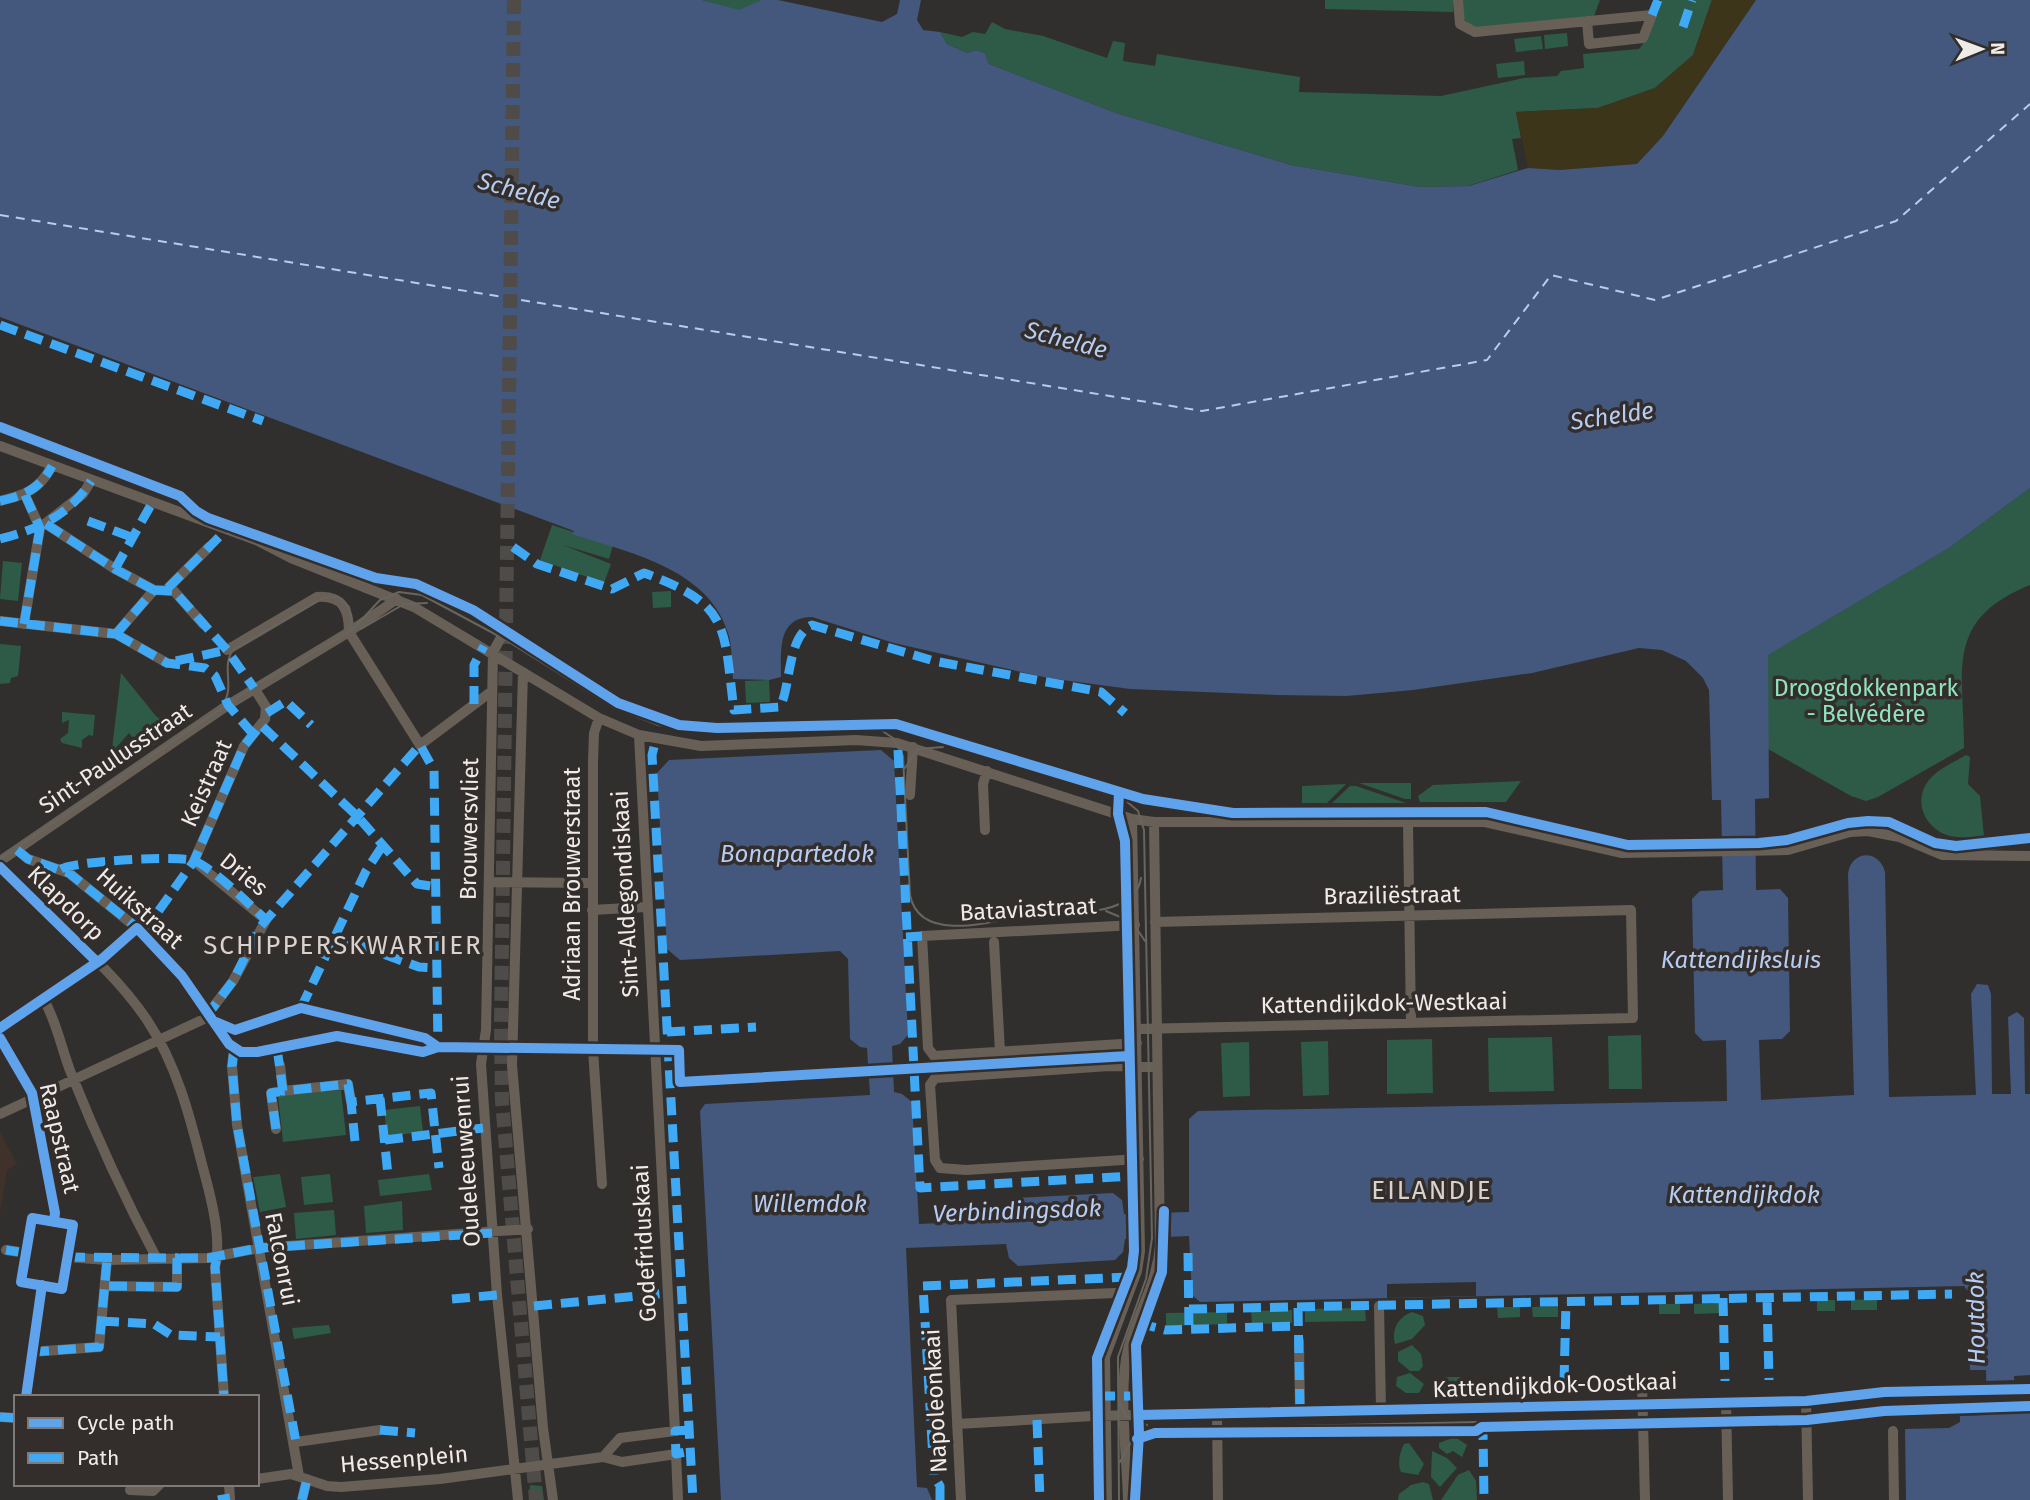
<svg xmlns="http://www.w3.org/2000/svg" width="2030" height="1500" font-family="'Fira Sans',sans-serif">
	<rect width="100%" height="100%" fill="#312f2d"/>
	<!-- education -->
	<path fill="#41312b" d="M0,1132L17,1164L7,1170L0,1212Z"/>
	<!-- green -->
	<path fill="#2d5b47" d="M702,0H761L739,11Z
		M1325,0H1454L1453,12L1325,9Z
		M1463,0H1600L1594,16L1475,28L1463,19Z
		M1661,0H1712L1693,55L1655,88L1598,108L1516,112L1521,138L1512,139L1518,170L1468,186L1420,187L1291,165L1116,113L989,64L985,53L976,50L967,53L947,44L940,32L962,37L973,32L985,34L992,22L1005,29L1043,36L1107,58L1113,41L1125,43L1123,61L1155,66L1157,54L1300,77L1299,92L1441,96L1524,78L1557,76L1561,71L1584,68L1583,54L1639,49L1646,40Z
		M1567,33L1568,46L1545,49L1544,35Z
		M1541,36L1543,49L1516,52L1514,39Z
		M1524,61L1525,75L1498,78L1496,64Z
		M2030,488V585C1944,620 1964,669 1964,748L1878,797L1866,801L1851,796L1768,749L1767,655L1949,548Z
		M552,525L613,545L609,559L563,545L611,564L604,583L540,560Z
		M3,561L22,563L18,601L0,599Z
		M671,591V607L653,608L652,592Z
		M0,644L21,646L18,676L11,678L10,683L0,684Z
		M121,673L156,716L175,730L143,752L129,733L114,750L112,749Z
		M769,680L770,702L746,703L745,681Z
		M62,712L95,715L93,736L89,735L82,740V748L62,743L60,739L68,733L69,720L62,723Z
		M1966,755L1970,757L1968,784L1980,796L1984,837C1973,838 1961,838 1950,836C1925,829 1912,801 1929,780C1938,769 1954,762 1966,755Z
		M1521,781L1506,802H1420L1418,796L1433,785Z
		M1359,783H1411V799H1405Z
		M1346,784L1327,803H1302V786Z
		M1350,786H1356L1406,803H1332Z
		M1641,1035L1642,1089H1609L1608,1036Z
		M1552,1037L1554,1091L1489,1092L1488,1038Z
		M1432,1039L1433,1093L1387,1094V1040Z
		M1328,1041L1329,1095L1303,1096L1301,1042Z
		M1249,1042L1250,1096L1223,1097L1221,1043Z
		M341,1090L346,1135L283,1142L278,1096Z
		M420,1106L423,1132L387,1136L384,1110Z
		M280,1174L286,1207L260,1212L253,1177Z
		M330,1174L333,1202L304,1205L301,1177Z
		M429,1174L432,1190L380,1196L378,1180Z
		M402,1201L403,1230L366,1233L364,1206Z
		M334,1210L336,1235L296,1239L294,1213Z
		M1877,1299V1310H1851V1300Z
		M1817,1300H1835V1311H1817Z
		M1720,1303V1313L1694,1314V1304Z
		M1659,1304H1680V1314H1659Z
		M1558,1306V1317H1533L1532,1307Z
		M1520,1307V1317L1498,1318L1497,1307Z
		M1365,1308L1366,1321L1305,1322V1309Z
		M1292,1310V1323L1252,1324L1251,1311Z
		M1227,1312V1324L1166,1326V1313Z
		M1412,1312L1423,1316L1425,1325L1412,1339L1395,1344C1391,1330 1398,1317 1412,1312Z
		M329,1325L331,1333L294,1339L292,1328Z
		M1412,1345L1421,1354L1423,1366L1419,1371H1410L1398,1361V1352Z
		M1410,1373L1424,1384L1419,1393H1406L1396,1386L1397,1377Z
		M1446,1377H1460L1463,1384L1455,1392H1446L1436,1383Z
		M1455,1437L1467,1445L1462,1457L1453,1451L1447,1454L1439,1448V1443Z
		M1409,1443L1424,1464L1418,1475L1401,1472C1397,1463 1400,1452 1404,1444Z
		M1432,1451L1447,1458L1457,1468L1440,1487L1431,1477Z
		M1469,1470L1476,1481L1477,1500H1441L1458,1475Z
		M1423,1482L1429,1484L1433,1500H1398L1399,1494L1411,1485Z
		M530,1485L542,1486L544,1500H529Z"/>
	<!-- sand -->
	<path fill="#3c3519" d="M1712,0H1756L1663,136L1637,164L1560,170L1528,168L1516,112L1598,108L1655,88L1693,55Z"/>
	<!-- water -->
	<path fill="#43587c" d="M0,0H702L739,10L761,0H778L882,22L897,14L900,0H921L917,20L923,30L940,32L947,44L967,53L976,50L985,53L989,64L1116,113L1291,165L1420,187L1469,186L1528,168L1560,170L1637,164L1663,136L1756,0H2030V488L1949,548L1768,655L1769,798L1755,799L1756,890L1780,889L1788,898L1790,1031L1782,1039L1759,1040L1761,1100L1854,1095L1848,874C1851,850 1879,849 1885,872L1889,1097L1976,1095L1971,994L1977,984L1988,985L1991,994L1992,1094H2011L2008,1017L2017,1012L2024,1018L2025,1094H2030V1375L2014,1376L2016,1411H2030V1500H1906L1905,1429L1949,1428L1960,1422V1416L1987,1415L1986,1370H1970L1969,1293L1964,1286L1200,1302L1192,1295L1189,1236L1125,1239L1123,1252L1115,1260L1018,1266L1009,1258L1006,1244L906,1248L917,1487L927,1488L932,1500H721L700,1111L705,1104L870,1095L867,1048L860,1047L850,1039L848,959L840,951L680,960L667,949L657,773L669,760L881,750L894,761L908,1035L900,1044L892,1046L894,1092L902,1094L912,1102L919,1224L1005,1220L1006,1206L1014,1198L1113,1193L1122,1200L1124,1214L1189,1212V1119L1198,1111L1727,1101L1726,1040L1703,1041L1695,1033L1692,899L1700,891L1723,890L1721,800H1712L1709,690L1703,678L1686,661L1662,650L1639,648L1532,673L1413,690L1346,696L1277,695L1130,689L1048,678L894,643L812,617C777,617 781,651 781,677L769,680L733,679C732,665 732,649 729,636C710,567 625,552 572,534L574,531L0,317Z"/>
	<!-- pier -->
	<path fill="#312f2d" d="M894,1064V1075L865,1077V1065Z
		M1171,1211V1240L1129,1241L1128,1212Z
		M1476,1282V1296L1387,1298V1284Z
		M2016,1380L2017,1408L1985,1409L1984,1381Z"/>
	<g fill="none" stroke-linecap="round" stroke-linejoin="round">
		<!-- stream -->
		<path stroke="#43587c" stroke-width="2.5" d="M1984,850L2015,845"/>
		<!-- ferry -->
		<path stroke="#b5ccf3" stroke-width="2" stroke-dasharray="9 7" stroke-linecap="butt" d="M0,215L1202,411L1487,360L1551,275L1655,300L1896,221L2030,104"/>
		<!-- major-tunnel -->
		<path stroke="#4e4b49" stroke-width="14" stroke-dasharray="14 7" stroke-linecap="butt" d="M514,0L501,1026L502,1101L536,1500"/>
		<!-- minor -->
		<path stroke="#686057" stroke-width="10" d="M1458,0L1460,24L1475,32L1652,15L1643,38L1589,44L1587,21
			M0,446L256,540L291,558L414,607L599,718L639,735L701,746L856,740L897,743L1132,819L1154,822H1485L1622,853L1788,850L1850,832L1868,831L1899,837L1942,855L2030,856
			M25,495L40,528
			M0,501C25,495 39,490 52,466
			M46,524L115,569L154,590
			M42,526L83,494L91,481
			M168,588L209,547
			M154,590L174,591L203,624
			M0,621L116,634
			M24,624L40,528
			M349,632L420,745L492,691
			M504,632L493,652L486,1030L481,1064L497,1295L518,1500
			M116,634L154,590
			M116,634L167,663
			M227,650L317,597C343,595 349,610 349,632
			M523,672L512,1065L543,1428L553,1500
			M599,718L594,733L593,762V1050L602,1184
			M910,795L913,747
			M1408,823L1411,1023
			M985,830L983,784L987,771
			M17,850L28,859L69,873L143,933L182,976L234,1049L257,1052L337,1036L423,1052L438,1047L483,1048
			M0,861L228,705L349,632L397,599
			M0,867C47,919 108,962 147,1020C177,1065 190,1117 203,1168C211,1197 222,1239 215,1267L224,1397
			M489,882L592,883
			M592,910L646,907
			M1135,925L922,936L928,1048L934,1056L1137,1043
			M994,942L1000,1052
			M43,998C57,1022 61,1048 71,1073C96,1136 125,1199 157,1259
			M216,1022L235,1030L301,1008L425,1038L438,1047
			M0,1028L97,962
			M1137,1029L1633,1018L1631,910L1155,922
			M0,1038L32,1093L55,1213L54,1222
			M514,1048L654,1051
			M234,1049L232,1066L237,1125L299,1476
			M280,1065L283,1091L348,1084L351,1102
			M0,1114L204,1019L233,981L266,920L194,861L244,746L265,719L266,707L254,688
			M276,1129L271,1093L283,1091
			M1139,1159L966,1170L940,1168L935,1160L930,1085L935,1078L1109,1066L1157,1067
			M32,1218L73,1225L62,1289L21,1282Z
			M6,1250L26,1253
			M67,1257L107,1260L208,1258L259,1248L528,1229
			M105,1286L177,1287V1258
			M1379,1306L1381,1410
			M1299,1341L1300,1411
			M31,1352L99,1347L107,1260
			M1642,1382L1645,1500
			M2016,1390L2030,1389
			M26,1397L42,1285
			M1726,1401L1728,1500
			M1806,1401L1808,1500
			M1217,1413L1218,1500
			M0,1417L16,1418
			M957,1424L1092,1416L1821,1400L1884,1392L1985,1391
			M1893,1431L1894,1500
			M296,1442L380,1430
			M603,1457L620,1438L675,1431L639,735
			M257,1479L291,1474L327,1486L341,1487L440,1479L603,1457L622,1462L676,1454L678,1500
			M229,1484L230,1500
			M130,1490L153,1491L160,1484
			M302,1500L307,1479
			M961,1500L951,1300L1115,1293L1127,1296
			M1107,1500L1105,1357L1137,1271L1140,1251L1132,819
			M1128,1500C1127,1457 1118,1389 1128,1349C1137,1313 1157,1284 1160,1246L1154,822"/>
		<!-- tram -->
		<path stroke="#68655f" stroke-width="2" d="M361,629L404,604L427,603
			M221,706C237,689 220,668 233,650L325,597H338L349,607L352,621L348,634
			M881,730L893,738L903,756L910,895C920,946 998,920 1031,913
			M905,768L918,749L943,747
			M0,859L257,684L351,631L380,600L399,592L422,595L506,640L613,707L658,725L715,734L868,728L902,731L1125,800L1138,811L1144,830L1152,1238L1146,1279L1118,1357L1119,1500
			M1106,911L1132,922L1145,941
			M1021,914C1055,912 1135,921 1141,878
			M1119,1402L1126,1416L1147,1425
			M1120,1462L1133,1439L1155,1429L1807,1415L1878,1407L2030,1402"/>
		<!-- quiet -->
		<path stroke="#3fa9f5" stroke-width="9" stroke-dasharray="18 9" stroke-linecap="butt" d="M1652,15L1658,0
			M1683,27L1692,0
			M0,325L263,421
			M25,495L40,528
			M0,501C25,495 39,490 52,466
			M88,521L134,538
			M46,524L115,569L154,590
			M0,539C38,529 69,516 91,481
			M513,547L537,564L612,589L644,573C732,605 723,627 734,710L780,707C791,686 787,637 812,625L934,661L1101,692L1125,713
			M115,569L152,503
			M168,588L227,529
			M154,590L174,591L227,650L254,688
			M0,621L116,634
			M24,624L40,528
			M116,634L167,663L205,668L215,676L228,705L253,734
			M116,634L154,590
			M176,661L227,650
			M474,704V665L484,646
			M267,713L286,701L311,725
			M654,747L652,755L693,1500
			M898,750L920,1188L1133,1176
			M17,850L28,859L69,873L141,931
			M61,869C75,861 180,855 195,861C215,870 249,904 266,920
			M143,933L194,861L244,746L261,725L358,817L417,884L437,887
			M334,936L419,967L438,968
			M906,937L922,936
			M206,1008L209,1013L233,981L260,927L420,745L434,770L438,1047
			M301,1008L366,871L383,845
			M667,1032L756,1027
			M277,1048L283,1091L348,1084L351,1102
			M234,1049L232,1066L237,1125L296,1442
			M380,1098L388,1175
			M276,1129L271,1093L283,1091
			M385,1140L483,1128
			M355,1141L351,1102L431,1093L439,1168
			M6,1250L26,1253
			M1188,1253L1189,1329
			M217,1256L215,1267L224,1397
			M67,1257L177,1258V1287L105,1286
			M180,1258H208L259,1248L492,1233
			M1767,1297L1769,1380
			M1723,1298L1725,1381
			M452,1299L497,1295
			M534,1306L668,1293
			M1298,1308L1300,1411
			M1189,1309L1952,1294
			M101,1321L154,1324L171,1335L220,1337
			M1138,1323L1165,1330L1298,1326
			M31,1352L99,1347L107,1260
			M1564,1383L1566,1302
			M1097,1396H1136
			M0,1417L16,1418
			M1037,1420L1040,1500
			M380,1430L415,1433
			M689,1430L675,1431L676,1454L691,1451
			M1478,1430L1482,1427L1483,1432L1484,1500
			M218,1500L230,1498
			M302,1500L307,1479
			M940,1500V1486L934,1476L923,1286L1129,1277"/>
		<defs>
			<path id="cycleway" d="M0,427L180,496L196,511L208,518L376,578L416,584L473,610L618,703L679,725L717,728L896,724L1143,799L1233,813L1486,812L1628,845L1759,843L1787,840L1848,823L1868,821L1889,822L1935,843L1956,846L2030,838
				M0,867L97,962
				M216,1022L235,1030L301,1008L425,1038L438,1047
				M0,1028L102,959L137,928L182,976L229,1044L241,1052H257L337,1036L423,1052L438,1047L679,1050L680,1082L1129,1056
				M0,1038L32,1093L55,1213L54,1222
				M32,1218L73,1225L62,1289L21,1282Z
				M26,1397L42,1285
				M1139,1415L1806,1401L1884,1392L2030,1389
				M1137,1439L1155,1433L1476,1431L1482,1427L1807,1420L1884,1411L2030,1406
				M1099,1500L1097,1358L1132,1268L1134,1251L1125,841L1118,814L1119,792
				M1135,1500L1139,1434L1136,1345L1162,1272L1164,1211"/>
		</defs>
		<!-- cycleway casing -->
		<use href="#cycleway" stroke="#332e2b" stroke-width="15"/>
		<!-- cycleway -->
		<use href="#cycleway" stroke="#60a3ed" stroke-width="10"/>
	</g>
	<g text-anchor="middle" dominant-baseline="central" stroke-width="7" stroke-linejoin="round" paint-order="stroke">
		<!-- park labels -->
		<g font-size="23" fill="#8ee4bd" stroke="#332e2b">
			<text x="1866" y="688">Droogdokkenpark<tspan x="1866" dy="26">- Belvédère</tspan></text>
		</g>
		<!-- street labels -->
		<g font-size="23" fill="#efebe9" stroke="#332e2b">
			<text transform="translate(115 758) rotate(-34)">Sint-Paulusstraat</text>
			<text transform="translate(206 783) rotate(-66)">Keistraat</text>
			<text transform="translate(469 829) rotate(-89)">Brouwersvliet</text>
			<text transform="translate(244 874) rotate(39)">Dries</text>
			<text transform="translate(572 884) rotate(-90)">Adriaan Brouwerstraat</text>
			<text transform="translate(625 894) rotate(-93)">Sint-Aldegondiskaai</text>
			<text transform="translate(1392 895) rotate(-1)">Braziliëstraat</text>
			<text transform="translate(66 903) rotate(44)">Klapdorp</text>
			<text transform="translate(140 908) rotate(42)">Huikstraat</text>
			<text transform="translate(1028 909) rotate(-3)">Bataviastraat</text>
			<text transform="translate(1384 1003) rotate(-1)">Kattendijkdok-Westkaai</text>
			<text transform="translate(60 1138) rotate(77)">Raapstraat</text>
			<text transform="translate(466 1161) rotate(-94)">Oudeleeuwenrui</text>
			<text transform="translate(644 1243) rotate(-93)">Godefriduskaai</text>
			<text transform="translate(282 1259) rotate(79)">Falconrui</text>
			<text transform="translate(1555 1385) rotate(-2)">Kattendijkdok-Oostkaai</text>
			<text transform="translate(935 1401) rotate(-93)">Napoleonkaai</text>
			<text transform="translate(404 1459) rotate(-5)">Hessenplein</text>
		</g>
		<!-- water labels -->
		<g font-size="24" font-style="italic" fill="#b5ccf3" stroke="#332e2b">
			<text transform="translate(519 191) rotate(15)">Schelde</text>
			<text transform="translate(1066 340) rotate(15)">Schelde</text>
			<text transform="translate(1612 416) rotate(-8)">Schelde</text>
			<text x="797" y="854">Bonapartedok</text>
			<text x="1741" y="960">Kattendijksluis</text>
			<text x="1744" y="1195">Kattendijkdok</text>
			<text x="810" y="1204">Willemdok</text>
			<text transform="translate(1017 1211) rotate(-2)">Verbindingsdok</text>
			<text transform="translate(1976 1318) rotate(-91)">Houtdok</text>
		</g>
		<!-- quarter labels -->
		<g font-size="26" letter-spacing="2" fill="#d8d1ce" stroke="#332e2b">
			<text x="343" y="945">SCHIPPERSKWARTIER</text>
			<text x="1432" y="1190">EILANDJE</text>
		</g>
	</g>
	<!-- legend -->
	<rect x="14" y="1395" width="245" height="91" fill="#332e2b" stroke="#7e7a77" stroke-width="2"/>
	<rect x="28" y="1418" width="35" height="10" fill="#60a3ed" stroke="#7e7a77" stroke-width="2"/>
	<text x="77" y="1430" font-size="21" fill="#efebe9">Cycle path</text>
	<rect x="28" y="1453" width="35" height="10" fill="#3fa9f5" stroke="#7e7a77" stroke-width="2"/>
	<text x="77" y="1465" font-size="21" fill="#efebe9">Path</text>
	<!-- north arrow -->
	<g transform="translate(1981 49) rotate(89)" stroke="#332e2b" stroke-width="5" paint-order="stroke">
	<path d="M0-5L12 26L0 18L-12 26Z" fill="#efebe9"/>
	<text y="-10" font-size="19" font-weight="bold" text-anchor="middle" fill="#efebe9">N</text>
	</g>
</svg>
